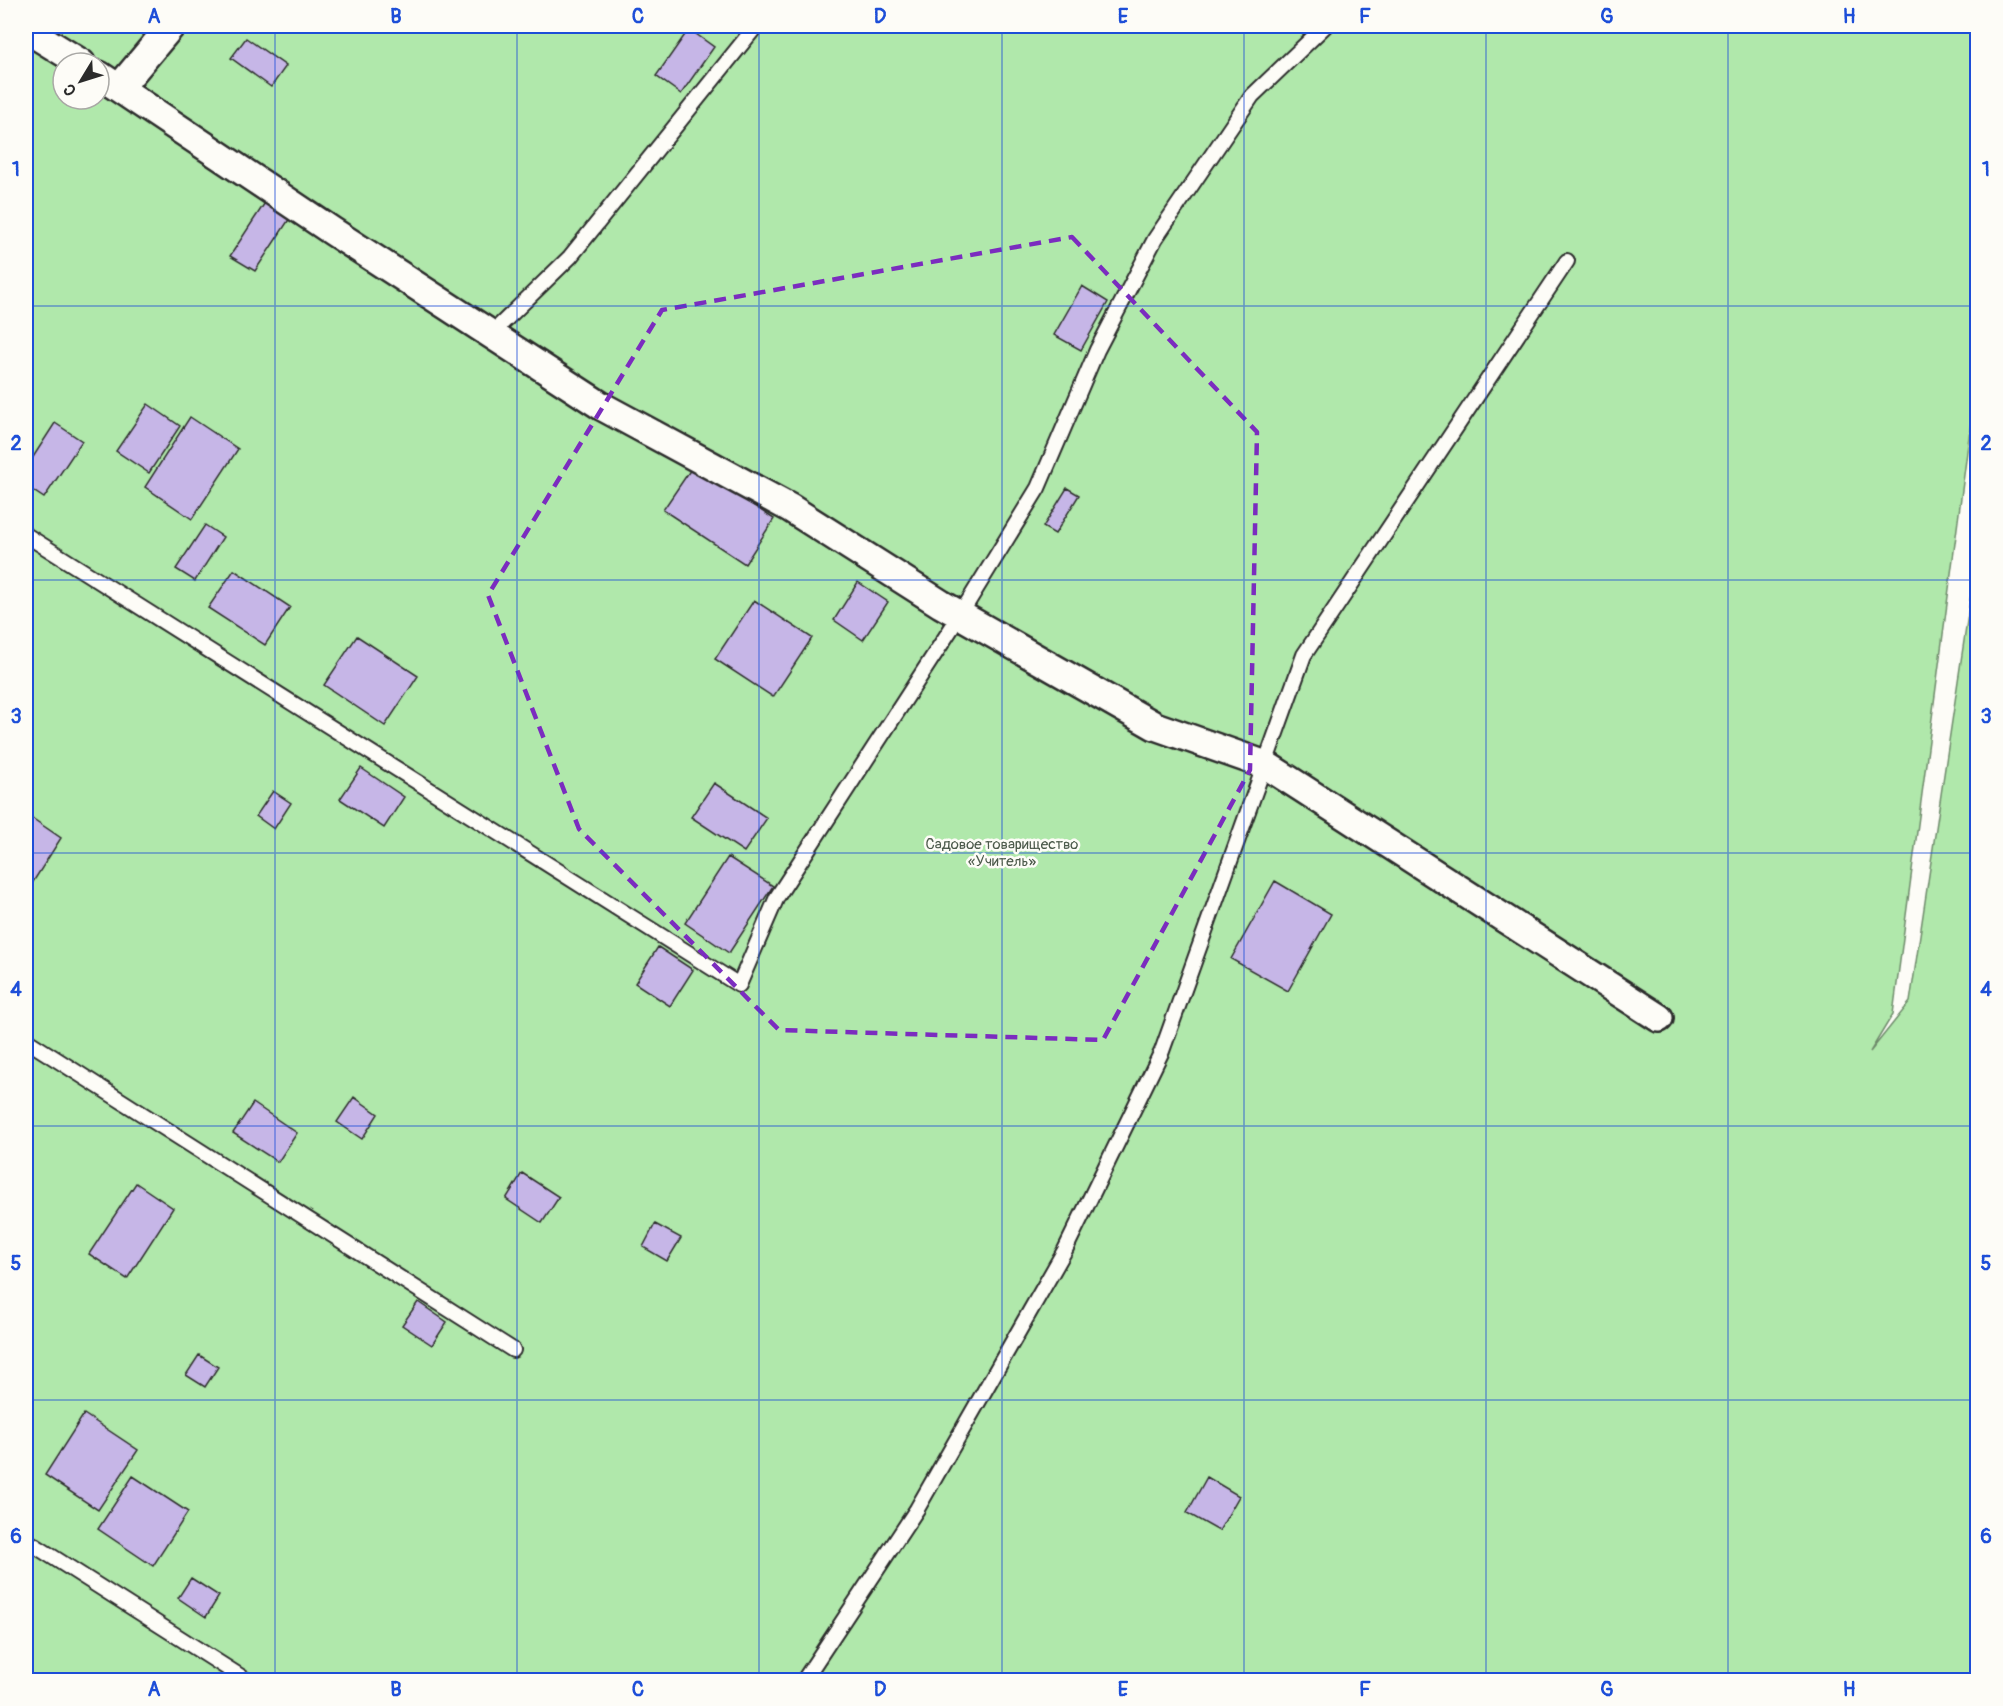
<svg xmlns="http://www.w3.org/2000/svg" width="2003" height="1706" font-family="Pangolin,sans-serif">
	<rect width="100%" height="100%" fill="#fdfcf7"/>
	<filter id="ink" filterUnits="userSpaceOnUse"><feTurbulence type="fractalNoise" baseFrequency=".0167" numOctaves="2"/><feDisplacementMap in="SourceGraphic" scale="12" xChannelSelector="R" yChannelSelector="G"/><feConvolveMatrix kernelMatrix="1 2 1 2 8 2 1 2 1" color-interpolation-filters="sRGB"/></filter>
	<g filter="url(#ink)">
		<!-- green -->
		<path fill="#b0e8ab" stroke="#6e8a6b" stroke-width="1.5" fill-rule="evenodd" d="M26,26H1977V376L1893,1014L1870,1052L1910,1002L1977,554V1680H26ZM63,63H99V99H63Z"/>
		<!-- building -->
		<path fill="#c6b6e7" stroke="#2b2b2b" stroke-width="1.5" d="M689,29L714,47L681,94L656,76Z
			M246,38L286,66L271,87L231,58Z
			M270,195L294,212L255,271L230,256Z
			M1082,286L1108,302L1081,350L1054,335Z
			M148,404L180,426L149,473L116,451Z
			M190,417L238,449L192,519L145,487Z
			M55,423L82,441L44,498L26,486V468Z
			M693,466L774,519L745,564L663,510Z
			M1067,488L1079,495L1055,534L1043,527Z
			M205,525L223,537L195,581L176,569Z
			M234,570L290,607L265,645L208,608Z
			M858,582L888,602L863,640L834,620Z
			M754,600L812,638L773,697L715,659Z
			M357,636L418,676L385,726L324,685Z
			M361,768L404,797L384,828L340,799Z
			M714,783L767,818L744,852L691,817Z
			M273,791L291,803L274,829L256,816Z
			M26,814L61,838L26,893Z
			M728,857L773,886L729,953L685,923Z
			M1275,881L1331,914L1288,991L1231,959Z
			M658,947L693,970L670,1006L635,983Z
			M354,1097L378,1114L362,1139L337,1122Z
			M253,1103L297,1133L278,1162L233,1133Z
			M522,1173L559,1197L542,1223L506,1199Z
			M136,1183L173,1208L127,1279L89,1254Z
			M655,1224L681,1238L667,1261L643,1247Z
			M418,1302L447,1322L432,1345L402,1325Z
			M199,1355L218,1367L205,1387L186,1375Z
			M84,1414L138,1450L98,1510L45,1475Z
			M133,1476L188,1512L153,1566L98,1529Z
			M1207,1477L1239,1496L1219,1531L1187,1513Z
			M191,1578L219,1596L206,1617L178,1598Z"/>
		<g fill="none" stroke-linecap="round" stroke-linejoin="round">
			<defs>
				<path id="lane" d="M491,334L570,257L756,26
					M26,535L739,985L777,897L960,615L1038,488L1097,350L1155,239L1252,96L1325,26
					M26,1040L513,1350
					M26,1540L246,1680
					M804,1680L917,1509L1065,1250L1162,1051L1304,655L1567,261"/>
				<path id="street" d="M26,29L81,63
					M99,75L332,231L603,407L790,508L941,604L1155,726L1266,765L1659,1018
					M119,88L171,26"/>
			</defs>
			<!-- lane casing -->
			<use href="#lane" stroke="#2b2b2b" stroke-width="18"/>
			<!-- street casing -->
			<use href="#street" stroke="#2b2b2b" stroke-width="32"/>
			<!-- lane -->
			<use href="#lane" stroke="#fdfcf7" stroke-width="14"/>
			<!-- street -->
			<use href="#street" stroke="#fdfcf7" stroke-width="27"/>
		</g>
	</g>
	<!-- marked area -->
	<path fill="none" stroke="#7b2cbf" stroke-width="4.5" stroke-dasharray="12 8" stroke-linejoin="round" d="M1072,237L1257,432L1250,770L1103,1040L779,1030L579,829L488,595L662,310Z"/>
	<!-- grid -->
	<path fill="none" stroke="#1d4ed8" stroke-width="1.5" stroke-opacity="0.55" d="M275,26V1680M517,26V1680M759,26V1680M1002,26V1680M1244,26V1680M1486,26V1680M1728,26V1680M26,306H1978M26,580H1978M26,853H1978M26,1126H1978M26,1400H1978"/>
	<g text-anchor="middle" dominant-baseline="central" stroke-width="5" stroke-linejoin="round" paint-order="stroke">
		<!-- park labels -->
		<g font-size="15" fill="#4c5a4b" stroke="#fdfcf7">
			<text x="1002" y="844">Садовое товарищество<tspan x="1002" dy="17">«Учитель»</tspan></text>
		</g>
	</g>
	<!-- margin -->
	<rect width="2003" height="1706" fill="none" stroke="#fdfcf7" stroke-width="66"/>
	<!-- north arrow -->
	<g transform="translate(81 81) rotate(232)"><circle r="28" fill="#fdfcf7" stroke="#a9a8a5" stroke-width="1.5"/>
	<path d="M0-4.5L10 22L0 15L-10 22Z" fill="#2b2b2b"/>
	<text y="-9" font-size="16" font-weight="bold" text-anchor="middle" fill="#2b2b2b">С</text>
	</g>
	<rect x="33" y="33" width="1937" height="1640" fill="none" stroke="#1d4ed8" stroke-width="2"/>
	<g font-size="20" text-anchor="middle" font-weight="bold" fill="#1d4ed8">
		<text x="154" y="23">A</text>
		<text x="396" y="23">B</text>
		<text x="638" y="23">C</text>
		<text x="880" y="23">D</text>
		<text x="1123" y="23">E</text>
		<text x="1365" y="23">F</text>
		<text x="1607" y="23">G</text>
		<text x="1849" y="23">H</text>
		<text x="16" y="176">1</text>
		<text x="1986" y="176">1</text>
		<text x="16" y="450">2</text>
		<text x="1986" y="450">2</text>
		<text x="16" y="723">3</text>
		<text x="1986" y="723">3</text>
		<text x="16" y="996">4</text>
		<text x="1986" y="996">4</text>
		<text x="16" y="1270">5</text>
		<text x="1986" y="1270">5</text>
		<text x="16" y="1543">6</text>
		<text x="1986" y="1543">6</text>
		<text x="154" y="1696">A</text>
		<text x="396" y="1696">B</text>
		<text x="638" y="1696">C</text>
		<text x="880" y="1696">D</text>
		<text x="1123" y="1696">E</text>
		<text x="1365" y="1696">F</text>
		<text x="1607" y="1696">G</text>
		<text x="1849" y="1696">H</text>
	</g>
</svg>
